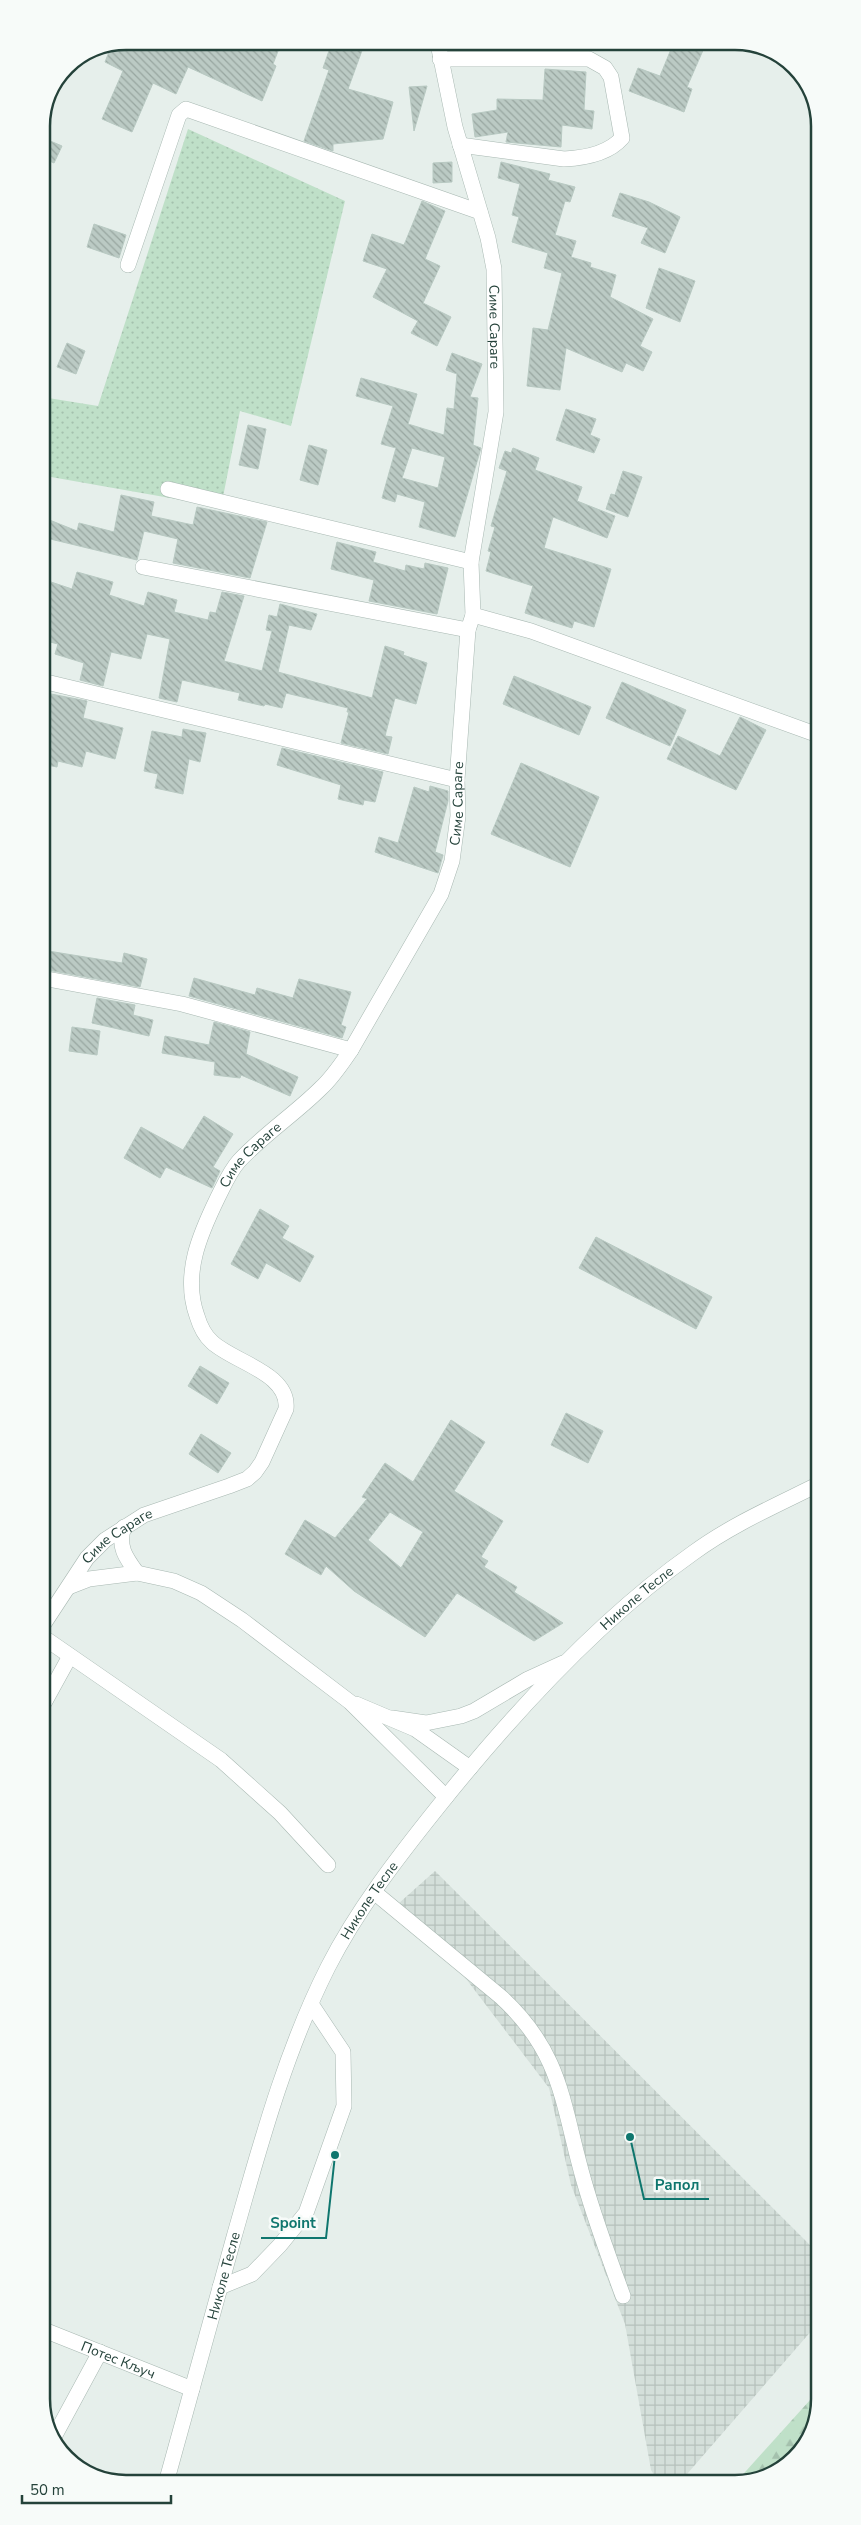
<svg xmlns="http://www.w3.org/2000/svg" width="861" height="2525" font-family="'Nunito Sans',sans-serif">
	<defs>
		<pattern id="industrial-grid" width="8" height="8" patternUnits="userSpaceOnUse" patternTransform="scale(1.25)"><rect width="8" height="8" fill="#d4dfda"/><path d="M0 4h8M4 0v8" fill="none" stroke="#b6c1bc"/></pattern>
		<pattern id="grass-dots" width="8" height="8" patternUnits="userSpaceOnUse" patternTransform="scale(1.25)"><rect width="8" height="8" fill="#bfe0c8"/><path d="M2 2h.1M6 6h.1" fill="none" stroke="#a4c1ad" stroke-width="1.8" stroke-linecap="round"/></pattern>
		<pattern id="forest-firs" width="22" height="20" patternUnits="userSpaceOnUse" patternTransform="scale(1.25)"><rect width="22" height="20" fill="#bfe0c8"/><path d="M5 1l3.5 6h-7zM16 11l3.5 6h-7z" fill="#a4c1ad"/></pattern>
		<pattern id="building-back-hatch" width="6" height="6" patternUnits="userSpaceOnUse" patternTransform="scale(1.25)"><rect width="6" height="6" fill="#bbcac4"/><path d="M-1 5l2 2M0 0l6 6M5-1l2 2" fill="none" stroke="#98a6a0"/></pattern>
	</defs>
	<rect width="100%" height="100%" fill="#e6efeb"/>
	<!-- industrial -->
	<path fill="url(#industrial-grid)" d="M435,1871L820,2255V2321L681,2481H658L651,2470L625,2324L571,2185L549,2088L454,1963L389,1912Z"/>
	<!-- grass -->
	<path fill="url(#grass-dots)" d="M188,129L345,201L291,426L240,411L221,507L51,477L42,502V397L98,406Z"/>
	<!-- forest -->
	<path fill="url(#forest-firs)" d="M820,2389V2399L802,2451L757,2481H737Z"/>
	<!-- building -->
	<path fill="url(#building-back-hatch)" stroke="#b8c9c2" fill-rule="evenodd" d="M674,42H690L704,48L687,87L692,89L684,112L629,91L638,68L660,76Z
		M331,45H364L348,89L393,102L383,139L333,144V151L304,141L329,70L323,68Z
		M280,46L273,64L276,66L262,101L188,67L176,94L153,83L132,132L102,119L123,71L105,62L111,47Z
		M545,69L586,72L584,110L594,111L592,129L562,125L561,147L506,142L508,132L475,137L472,114L497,110V99L543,100Z
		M427,86L414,131L409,87Z
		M41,137L62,146L54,163L41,157Z
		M452,162V182L433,183V163Z
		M501,162L550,174L548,180L575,187L570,202L565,201L555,235L576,241L571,257L591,263L590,267L616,275L610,297L653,319L640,346L652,352L643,371L626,363L622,372L566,348L560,390L527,386L533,328L548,330L562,273L544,268L548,253L512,242L519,217L512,215L520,184L498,178Z
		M620,193L649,202L680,217L665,253L641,243L648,228L612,216Z
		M422,201L445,211L425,259L440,266L423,303L451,317L437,346L411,333L418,321L373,297L387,269L363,261L372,234L404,245Z
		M94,224L126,235L119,258L87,247Z
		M659,268L695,281L680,322L646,308Z
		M67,343L85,351L76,374L57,367Z
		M452,353L482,364L470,397L478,398L473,445L481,448L455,537L419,527L425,502L397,494L395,502L382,498L396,448L381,444L393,406L356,396L361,378L417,394L408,424L444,435L447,408L454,409L457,374L446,370ZM412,448L445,457L438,488L402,478Z
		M566,409L596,419L590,435L600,439L594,453L556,440Z
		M248,425L266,429L258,469L239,465Z
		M309,445L327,450L318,485L300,480Z
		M513,448L539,458L535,470L582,487L577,501L615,516L607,538L553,517L544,548L611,569L594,627L574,621L572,628L525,613L533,586L486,571L491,552L488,551L495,527L491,526L507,471L499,468L505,451L511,453Z
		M623,471L642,477L628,517L606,509L611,494L615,495Z
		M121,495L154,502L151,516L193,525L197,507L267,522L250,578L173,563L178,539L144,531L137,560L42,537V517L77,531L79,523L114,532Z
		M337,542L376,552L373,562L405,571L406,565L424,569L425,563L448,568L437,614L369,601L374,580L331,569Z
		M77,572L113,582L109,595L144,606L148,592L177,600L174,612L208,620L210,612L216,613L222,592L244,596L224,661L262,671L272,631L266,630L269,615L277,617L280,604L317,614L311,630L289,625L278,672L372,698L385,646L404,652L403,655L427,663L416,704L395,698L385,736L392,737L388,754L341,743L349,712H347L348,708L286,693L282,708L265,704L264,706L238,700L240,693L182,680L177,702L159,698L170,639L147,634L141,659L111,652L103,686L80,680L84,663L55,654L58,644L42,640V579L72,589Z
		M514,676L591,707L579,735L503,704Z
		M622,682L686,710L670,746L606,718Z
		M46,693L87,701L83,718L123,728L115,759L86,751L82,767L58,761L57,767L42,764V713Z
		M740,717L766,730L736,790L667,759L678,736L720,756Z
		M183,729L206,733L200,762L189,759L183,794L155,788L158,774L144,771L152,731L182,737Z
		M282,748L383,772L375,802L364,800L363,805L338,799L341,785L277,765Z
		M521,763L599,797L570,867L491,834Z
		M430,786L448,791V801L435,852L443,855L438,873L375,852L379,837L398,843L414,787L429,792Z
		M42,950L122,963L124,953L147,959L140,987L42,969Z
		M194,978L255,995L257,988L293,998L299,979L351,992L341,1025L346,1027L342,1038L189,996Z
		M97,998L135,1005L133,1015L153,1020L149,1036L92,1023Z
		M214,1022L250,1032L246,1054L298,1077L290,1096L241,1075L240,1078L214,1075L215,1062L162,1053L165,1036L209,1045Z
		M72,1027L100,1031L97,1055L69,1051Z
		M204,1116L233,1134L213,1167L220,1171L212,1188L166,1167L160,1178L124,1158L141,1127L183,1150Z
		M260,1209L289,1226L282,1238L314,1256L300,1282L266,1263L258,1279L231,1264Z
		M596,1237L712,1297L696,1329L579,1268Z
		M200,1366L229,1383L217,1404L188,1386Z
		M566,1413L603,1431L588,1463L551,1445Z
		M451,1420L485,1442L454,1491L503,1521L481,1557L488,1561L484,1567L517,1587L514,1592L563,1623L534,1641L457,1593L425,1637L354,1591L326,1566L321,1575L285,1554L305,1520L335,1538L367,1499L362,1497L385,1463L413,1482ZM390,1512L423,1532L401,1568L368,1540Z
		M201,1434L231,1453L218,1473L189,1454Z"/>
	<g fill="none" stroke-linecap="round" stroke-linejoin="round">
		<defs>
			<g id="minor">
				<path id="s1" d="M438,44L455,127L488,238L494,269L496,412L471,562L473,615L531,631L818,735"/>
				<path d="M440,59H589L605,68L611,77L622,138C608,154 585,158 564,159L460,145"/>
				<path d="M128,265L179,115L186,109L480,212"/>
				<path d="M168,489L471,562"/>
				<path d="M143,567L468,630"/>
				<path d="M42,681L457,780"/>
				<path d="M42,978L182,1004L351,1050"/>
				<path d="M124,1527C117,1546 126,1558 137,1573"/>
				<path d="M71,1586L89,1579L137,1573L174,1581L201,1593L242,1620L350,1702L446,1797"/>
				<path id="s2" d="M43,1625L87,1558L105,1540L144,1515L229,1486L247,1479L255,1472L262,1462L286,1409C290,1373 233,1362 212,1342C204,1335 200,1326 197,1316C182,1274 200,1234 218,1197C224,1185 230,1171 239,1161C264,1134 295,1114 321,1088C333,1077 342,1063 351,1050L441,894L452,861L458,816L457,780L468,630L473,615"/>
				<path d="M43,1637L221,1760L280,1813L328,1865"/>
				<path d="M356,1704L415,1729L470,1768"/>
				<path d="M43,1705L70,1656"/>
				<path d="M392,1718L426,1723L461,1716L474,1711L528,1679L563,1663"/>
				<path d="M374,1892L501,1997C563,2054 562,2105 584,2181C595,2220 609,2258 623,2296"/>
				<path d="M220,2287L252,2274L280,2245L306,2213L344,2106L343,2052L311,2004"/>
				<path id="s3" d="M44,2330L192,2389"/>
				<path d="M54,2437L100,2352"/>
				<path id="s4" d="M166,2483C189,2401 212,2319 234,2237C260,2146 285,2052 328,1967C357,1910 398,1857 438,1807C510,1717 598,1620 693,1553C731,1525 777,1505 819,1484"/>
			</g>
		</defs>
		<!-- minor casing -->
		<use href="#minor" stroke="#a8b8b2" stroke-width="16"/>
		<!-- minor -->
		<use href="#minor" stroke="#fff" stroke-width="15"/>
	</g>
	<g text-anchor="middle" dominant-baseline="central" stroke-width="5" stroke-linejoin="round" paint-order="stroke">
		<!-- street labels -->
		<g font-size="14" fill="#24423a" stroke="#f7fbf9">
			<text stroke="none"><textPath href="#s1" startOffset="290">Симе Сараге</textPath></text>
			<text stroke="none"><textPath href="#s2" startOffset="1075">Симе Сараге</textPath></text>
			<text stroke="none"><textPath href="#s2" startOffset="656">Симе Сараге</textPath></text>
			<text stroke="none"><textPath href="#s2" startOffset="118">Симе Сараге</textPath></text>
			<text stroke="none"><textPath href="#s4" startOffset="1025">Николе Тесле</textPath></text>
			<text stroke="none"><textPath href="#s4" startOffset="620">Николе Тесле</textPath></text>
			<text stroke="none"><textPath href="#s4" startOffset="215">Николе Тесле</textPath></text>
			<text stroke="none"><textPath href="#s3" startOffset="80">Потес Кључ</textPath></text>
		</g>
	</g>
	<!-- crop -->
	<path d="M0 0H861V2525H0ZM126 50H735A76 76 0 0 1 811 126V2399A76 76 0 0 1 735 2475H126A76 76 0 0 1 50 2399V126A76 76 0 0 1 126 50Z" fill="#f7fbf9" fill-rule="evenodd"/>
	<path fill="none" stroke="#24423a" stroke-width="2.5" d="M126 50H735A76 76 0 0 1 811 126V2399A76 76 0 0 1 735 2475H126A76 76 0 0 1 50 2399V126A76 76 0 0 1 126 50Z"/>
	<!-- callouts -->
	<path fill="none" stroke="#0f766e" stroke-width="2" d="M630 2137L644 2199H709M335 2155L326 2238H261"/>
	<g fill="#0f766e" stroke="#f7fbf9" stroke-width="2">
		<circle cx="630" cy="2137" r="5"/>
		<circle cx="335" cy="2155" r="5"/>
	</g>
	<g font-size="15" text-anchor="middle" font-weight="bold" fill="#0f766e" stroke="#f7fbf9" stroke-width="5" stroke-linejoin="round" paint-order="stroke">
		<text x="677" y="2190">Рапол</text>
		<text x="293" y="2228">Spoint</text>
	</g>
	<!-- scale -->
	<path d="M22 2495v8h149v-8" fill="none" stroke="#24423a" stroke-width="2.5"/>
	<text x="30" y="2495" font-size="15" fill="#24423a" stroke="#f7fbf9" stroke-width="4" paint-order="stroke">50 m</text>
</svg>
